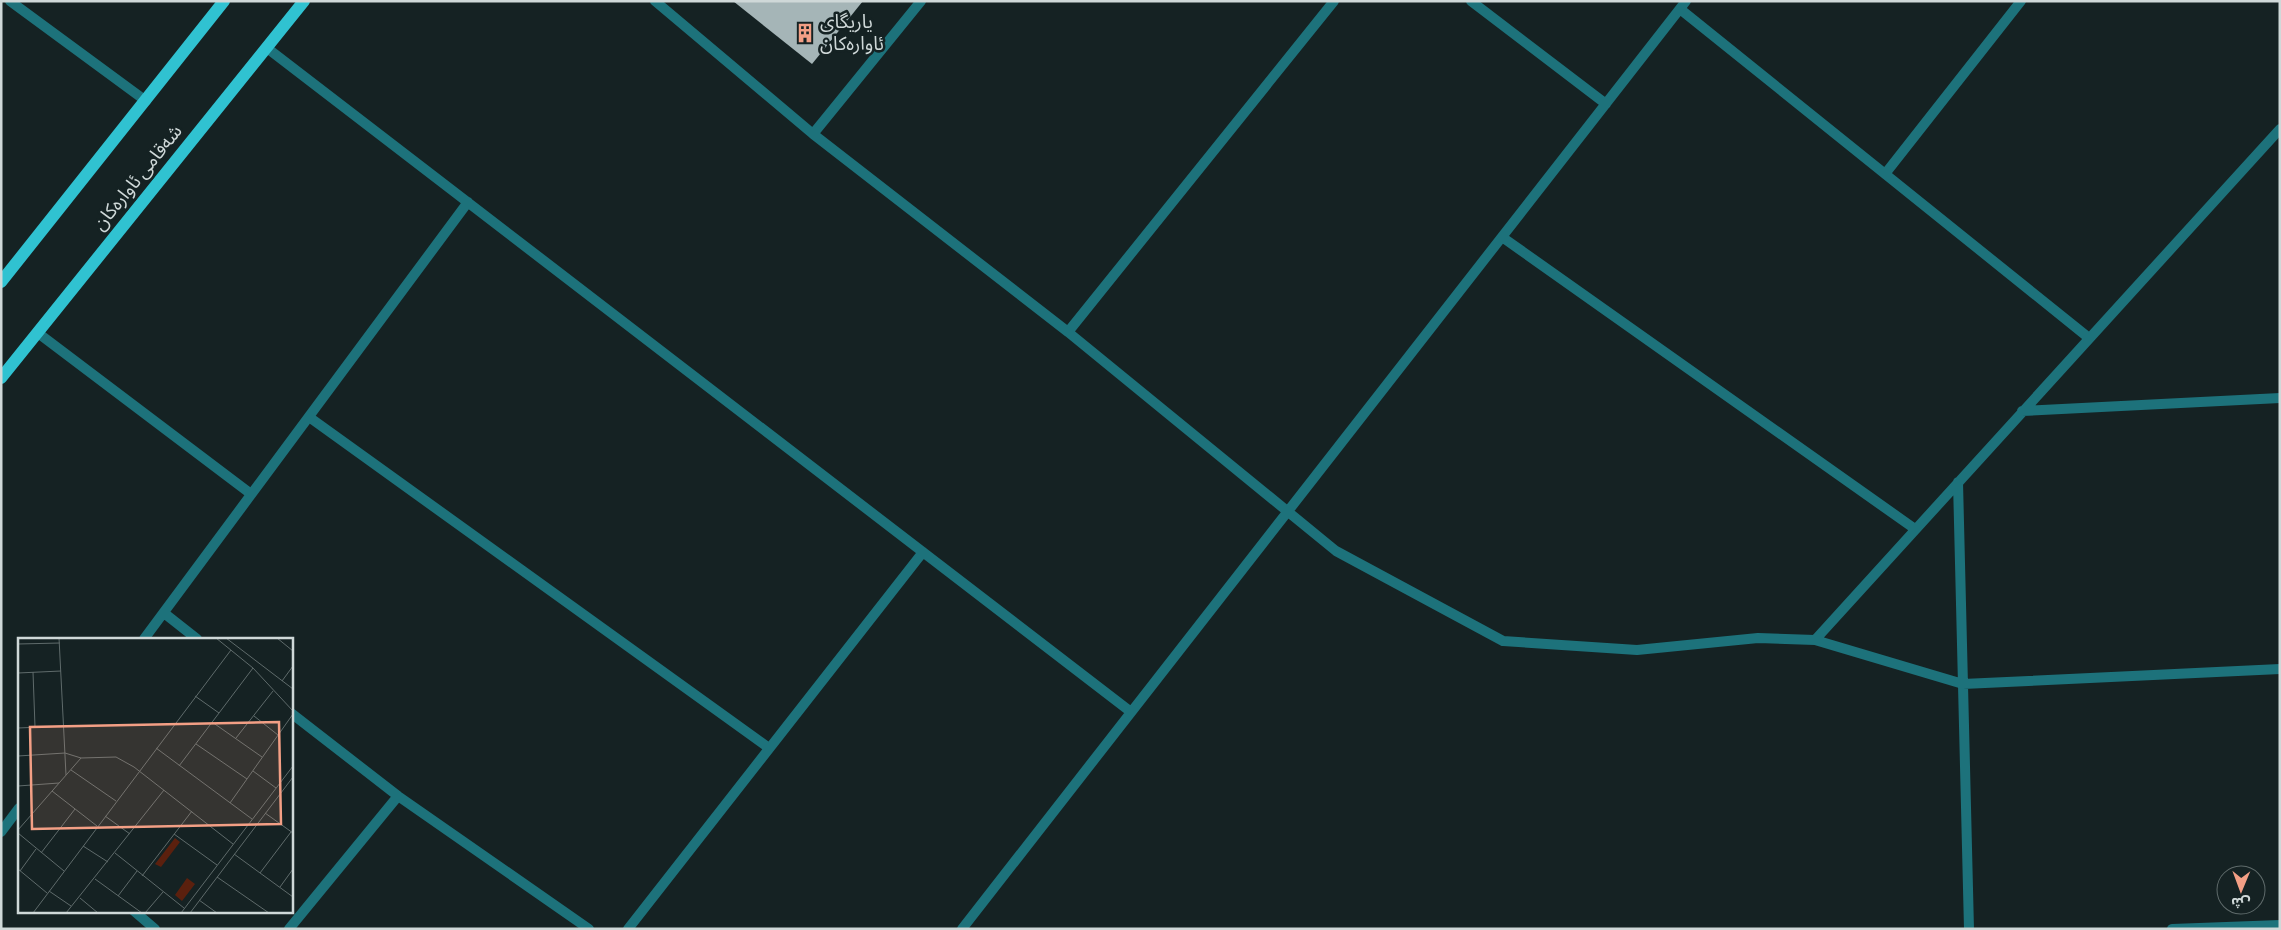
<svg xmlns="http://www.w3.org/2000/svg" width="2281" height="930" font-family="'Alegreya Sans','Noto Sans Arabic',sans-serif">
	<rect width="100%" height="100%" fill="#152223"/>
	<!-- building -->
	<path fill="#a5b5b7" d="M733,1H863L812,64Z"/>
	<g fill="none" stroke-linecap="round" stroke-linejoin="round">
		<!-- street -->
		<path stroke="#1d727b" stroke-width="10" d="M10,1L146,101
			M655,1L813,134L1068,332L1336,551L1503,641L1637,650L1758,638L1815,640L1963,684L2280,669
			M1471,1L1606,104
			M1680,9L2089,338
			M267,48L1131,712
			M813,134L921,1
			M1885,174L2021,1
			M1502,237L1915,529
			M1068,332L1334,1
			M38,333L251,494
			M2022,411L2280,398
			M309,417L769,748
			M1958,482L1969,929
			M164,613L197,639
			M144,639L468,202
			M1815,640L2280,129
			M291,713L398,796L589,929
			M1,832L19,808
			M134,911L155,929
			M289,929L398,796
			M628,929L923,552
			M962,929L1686,1
			M2172,929L2280,925"/>
		<!-- primary -->
		<path stroke="#30c2d1" stroke-width="12" d="M1,282L224,1
			M1,378L304,1"/>
	</g>
	<!-- icons -->
	<defs>
		<symbol id="building-bare" viewBox="-9 -9 18 18"><path d="M-4-6H4V6H1V3H-1V6H-4ZM-2.5-4.3h1.7v1.8h-1.7ZM.8-4.3h1.7v1.8H.8ZM-2.5-1h1.7V.8h-1.7ZM.8-1h1.7V.8H.8Z" fill="#f39f85" stroke="#152223" stroke-width="2.5" paint-order="stroke"/></symbol>
	</defs>
	<g fill-rule="evenodd">
		<use href="#building-bare" x="791" y="19" width="28" height="28"/>
	</g>
	<g text-anchor="middle" dominant-baseline="central" stroke-width="5" stroke-linejoin="round" paint-order="stroke">
		<!-- poi labels -->
		<g font-size="19" fill="#cfd8d8" stroke="#152223" text-anchor="start">
			<text x="820" y="22">یاریگای<tspan x="820" dy="22">ئاوارەکان</tspan></text>
		</g>
		<!-- street labels -->
		<g font-size="19" fill="#cfd8d8" stroke="#152223">
			<text transform="translate(138 178) rotate(-51)">شەقامی ئاوارەکان</text>
		</g>
	</g>
	<!-- overview -->
	<g transform="translate(18 638)">
		<rect width="275" height="275" fill="#152223"/>
		<path d="M157,200L162,204L143,229L137,226ZM169,240L177,246L164,263L157,257Z" fill="#5b200e"/>
		<path fill="none" stroke="#5f6b6b" stroke-width="1" d="M41,0L48,137M198,0L235,30L275,73M208,0L275,51M259,0L275,13M0,6L42,5M15,34L17,89M0,35L43,33M264,43L275,28M177,58L201,75M236,78L260,97M194,84L244,119M0,90L46,88M218,100L255,53M178,106L229,141M138,110L234,181M0,118L47,115L63,120L98,119L116,129L215,206M161,128L235,30M53,132L98,163M235,133L258,150M0,148L41,145M34,153L79,188M212,165L275,76M247,175L275,195M87,178L112,196M0,192L63,120M0,195L46,233M156,196L199,227M65,208L90,224M23,215L57,171M97,215L166,270M216,216L275,259M0,231L29,255M2,233L18,211M242,235L273,194M124,238L174,173M199,239L251,275M77,241L124,275M262,249L275,231M31,253L53,268M100,258L119,233M62,260L80,275M181,262L199,275M15,275L213,12M48,275L146,152M127,275L145,254M163,275L275,128M172,275L275,139"/>
		<path fill="#f39f85" fill-opacity="0.15" stroke="#f39f85" stroke-width="2.5" d="M261,84L263,186L14,191L12,89Z"/>
		<rect width="275" height="275" fill="none" stroke="#cfd8d8" stroke-width="2.5"/>
	</g>
	<!-- border -->
	<rect width="2281" height="930" fill="none" stroke="#cfd8d8" stroke-width="5"/>
	<!-- north arrow -->
	<g transform="translate(2241 890) rotate(181)"><circle r="24" fill="#152223" stroke="#5f6b6b"/>
	<path d="M0-4L9 19L0 12L-9 19Z" fill="#f39f85"/>
	<text y="-8" font-size="14" font-weight="bold" text-anchor="middle" fill="#cfd8d8">ش</text>
	</g>
</svg>
